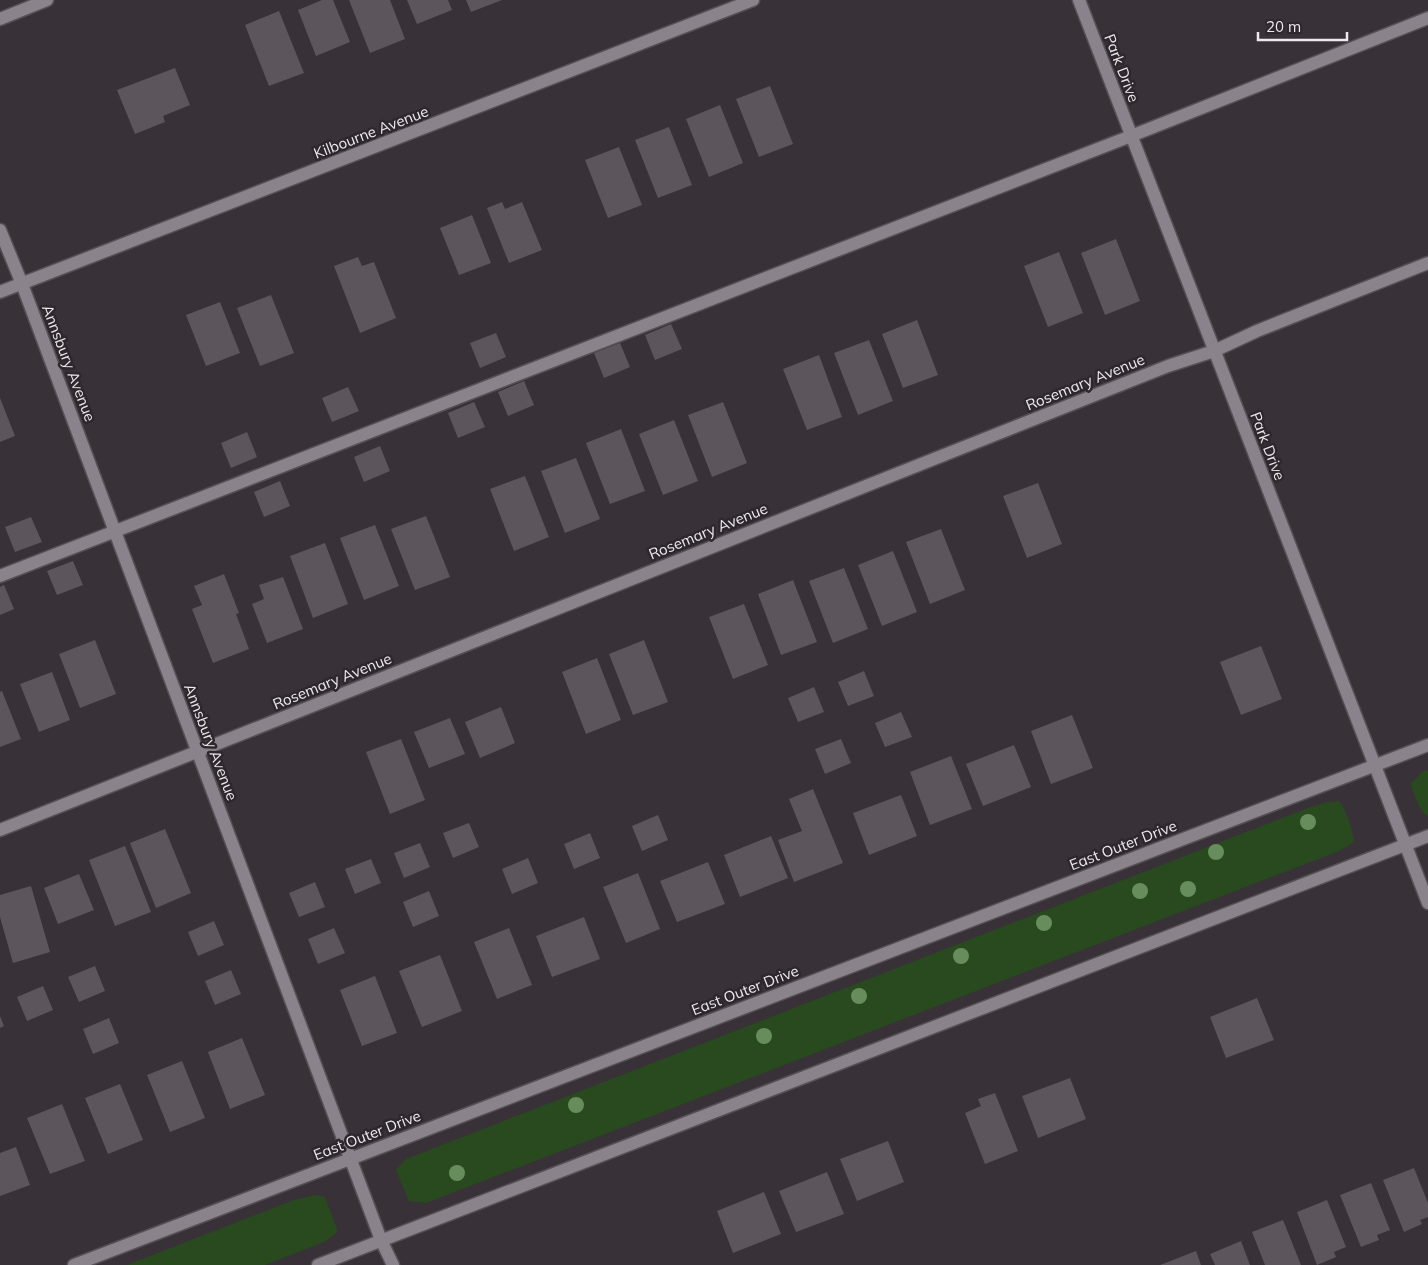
<svg xmlns="http://www.w3.org/2000/svg" width="1428" height="1265" font-family="Mulish,sans-serif">
	<rect width="100%" height="100%" fill="#383238"/>
	<!-- green -->
	<path fill="#284a1e" d="M1428,770V816C1418,811 1415,794 1411,784L1422,772Z
		M1339,801C1347,812 1353,830 1354,842L1339,851L426,1203L409,1201L396,1170L406,1159L1308,808L1327,802Z
		M316,1195L325,1197L338,1232L324,1242L265,1265H127L294,1200Z"/>
	<!-- building -->
	<path fill="#5c555c" d="M322,0H333L350,42L316,56L298,10Z
		M349,0H390L405,39L370,53Z
		M407,0H448L452,10L417,24Z
		M466,0H502L471,12Z
		M279,11L304,73L269,86L245,25Z
		M175,68L190,105L163,116L165,122L135,134L117,90Z
		M770,86L793,144L759,157L736,99Z
		M720,105L743,163L709,177L686,119Z
		M669,127L692,185L658,198L635,140Z
		M619,147L642,205L608,218L585,160Z
		M502,202L505,209L522,202L542,250L509,263L487,208Z
		M472,215L491,263L459,275L440,228Z
		M1116,239L1140,301L1105,315L1081,253Z
		M1059,252L1083,313L1048,327L1024,266Z
		M358,257L362,266L374,262L396,318L360,333L334,266Z
		M271,295L294,353L260,366L237,308Z
		M220,302L240,353L206,366L186,315Z
		M917,320L938,375L903,388L882,334Z
		M671,324L682,349L655,360L645,335Z
		M496,333L506,357L480,368L470,343Z
		M869,340L893,401L858,415L834,353Z
		M620,343L630,367L604,378L594,353Z
		M819,355L842,417L807,430L783,369Z
		M524,381L534,405L508,416L498,392Z
		M348,387L359,411L332,422L322,398Z
		M0,398L15,436L0,442Z
		M474,402L485,427L458,438L448,413Z
		M723,402L747,463L712,477L688,415Z
		M674,420L698,481L663,495L639,434Z
		M621,429L645,491L610,504L586,443Z
		M247,432L257,457L231,468L221,443Z
		M380,446L390,471L364,482L354,457Z
		M576,458L600,519L565,533L541,471Z
		M525,476L549,537L514,551L490,489Z
		M280,481L290,506L264,517L254,492Z
		M1038,483L1062,544L1027,558L1003,496Z
		M426,516L450,577L415,590L391,529Z
		M31,517L42,542L15,552L5,527Z
		M375,525L399,586L364,600L340,538Z
		M941,529L965,590L930,604L906,542Z
		M325,543L348,604L313,618L290,556Z
		M893,551L917,612L882,626L858,565Z
		M73,561L83,585L57,595L47,571Z
		M844,568L868,629L833,643L809,581Z
		M224,574L239,613L236,614L249,649L213,663L192,609L202,605L194,586Z
		M283,577L303,629L267,643L252,604L264,599L259,585Z
		M793,580L817,642L781,655L758,594Z
		M4,585L14,609L0,615V587Z
		M744,604L768,665L733,679L709,617Z
		M95,640L116,694L80,708L59,654Z
		M644,640L668,702L633,715L609,654Z
		M1261,646L1282,699L1241,715L1220,662Z
		M597,658L621,720L586,734L562,672Z
		M864,671L874,696L848,706L838,682Z
		M52,672L70,720L39,732L20,684Z
		M814,687L824,712L798,722L788,698Z
		M2,691L21,739L0,747V692Z
		M501,707L515,743L480,758L465,722Z
		M901,712L912,737L885,747L875,723Z
		M1072,715L1093,768L1051,784L1031,731Z
		M450,718L465,754L429,768L414,732Z
		M401,739L425,800L390,814L366,752Z
		M841,739L851,763L825,774L815,749Z
		M1014,745L1031,787L983,806L966,764Z
		M951,756L972,809L930,825L910,772Z
		M813,789L843,863L794,882L778,840L802,831L789,799Z
		M901,795L917,836L869,855L853,813Z
		M658,815L668,840L642,851L632,826Z
		M469,823L479,847L453,858L443,833Z
		M165,829L191,893L156,908L130,843Z
		M590,833L600,858L574,869L564,844Z
		M771,836L788,878L740,897L724,855Z
		M420,843L430,867L404,878L394,853Z
		M125,846L151,912L115,926L89,860Z
		M528,858L538,883L512,894L502,869Z
		M371,859L381,883L355,894L345,869Z
		M708,862L725,904L677,922L660,881Z
		M638,873L660,929L626,943L603,887Z
		M79,874L94,910L58,924L44,888Z
		M315,882L325,907L299,917L289,893Z
		M31,886L50,952L13,963L0,917V895Z
		M429,891L439,916L413,927L403,902Z
		M584,917L600,959L552,977L536,936Z
		M214,921L224,945L198,956L188,932Z
		M334,928L345,953L318,964L308,939Z
		M509,928L532,985L497,999L474,942Z
		M440,955L462,1011L422,1027L399,971Z
		M95,966L105,991L79,1002L68,977Z
		M231,970L241,994L215,1005L205,981Z
		M375,976L397,1033L362,1046L340,990Z
		M43,986L53,1010L27,1021L17,997Z
		M1257,998L1274,1040L1226,1058L1210,1017Z
		M0,1016L4,1026L0,1028Z
		M109,1018L119,1043L93,1054L83,1029Z
		M242,1038L265,1095L230,1109L208,1052Z
		M182,1061L205,1118L170,1132L147,1075Z
		M1070,1078L1086,1119L1038,1138L1022,1096Z
		M120,1084L143,1140L108,1154L85,1098Z
		M995,1093L1018,1151L985,1164L965,1113L981,1106L978,1099Z
		M62,1104L85,1161L50,1174L27,1118Z
		M888,1141L904,1182L857,1201L840,1159Z
		M16,1147L30,1185L0,1196V1153Z
		M1414,1168L1428,1203V1217L1420,1220L1422,1224L1404,1232L1383,1180Z
		M827,1172L844,1214L796,1232L779,1191Z
		M1371,1183L1390,1230L1377,1235L1379,1240L1361,1247L1340,1195Z
		M764,1192L781,1234L733,1253L717,1211Z
		M1327,1200L1346,1247L1334,1252L1336,1257L1317,1265L1297,1212Z
		M1283,1220L1301,1265H1265L1252,1232Z
		M1241,1241L1250,1265H1215L1210,1254Z
		M1196,1251L1201,1265H1160Z"/>
	<g fill="none" stroke-linecap="round" stroke-linejoin="round">
		<defs>
			<path id="minor" d="M1079,0L1428,903
				M0,19L47,0
				M0,230L22,284L381,1240L393,1265
				M0,292L753,0
				M0,576L1131,136L1428,18
				M0,830L1168,366L1214,351L1257,331L1428,263
				M74,1265L1428,745
				M318,1265L1428,836"/>
		</defs>
		<!-- minor casing -->
		<use href="#minor" stroke="#555055" stroke-width="15"/>
		<!-- minor -->
		<use href="#minor" stroke="#8b838b" stroke-width="12"/>
	</g>
	<!-- trees -->
	<g fill="#688d5c">
		<circle cx="1308" cy="822" r="8"/>
		<circle cx="1216" cy="852" r="8"/>
		<circle cx="1188" cy="889" r="8"/>
		<circle cx="1140" cy="891" r="8"/>
		<circle cx="1044" cy="923" r="8"/>
		<circle cx="961" cy="956" r="8"/>
		<circle cx="859" cy="996" r="8"/>
		<circle cx="764" cy="1036" r="8"/>
		<circle cx="576" cy="1105" r="8"/>
		<circle cx="457" cy="1173" r="8"/>
	</g>
	<g text-anchor="middle" dominant-baseline="central" stroke-width="5" stroke-linejoin="round" paint-order="stroke">
		<!-- street labels -->
		<g font-size="15" fill="#ede9ed" stroke="#2e282e">
			<text transform="translate(1122 68) rotate(69)">Park Drive</text>
			<text transform="translate(371 132) rotate(-21)">Kilbourne Avenue</text>
			<text transform="translate(69 363) rotate(69)">Annsbury Avenue</text>
			<text transform="translate(1085 382) rotate(-22)">Rosemary Avenue</text>
			<text transform="translate(1268 446) rotate(69)">Park Drive</text>
			<text transform="translate(708 531) rotate(-22)">Rosemary Avenue</text>
			<text transform="translate(332 681) rotate(-22)">Rosemary Avenue</text>
			<text transform="translate(211 742) rotate(69)">Annsbury Avenue</text>
			<text transform="translate(1123 845) rotate(-21)">East Outer Drive</text>
			<text transform="translate(745 990) rotate(-21)">East Outer Drive</text>
			<text transform="translate(367 1135) rotate(-21)">East Outer Drive</text>
		</g>
	</g>
	<!-- scale -->
	<path d="M1258 32v8h89v-8" fill="none" stroke="#ede9ed" stroke-width="2.5"/>
	<text x="1266" y="32" font-size="15" fill="#ede9ed" stroke="#2e282e" stroke-width="4" paint-order="stroke">20 m</text>
</svg>
